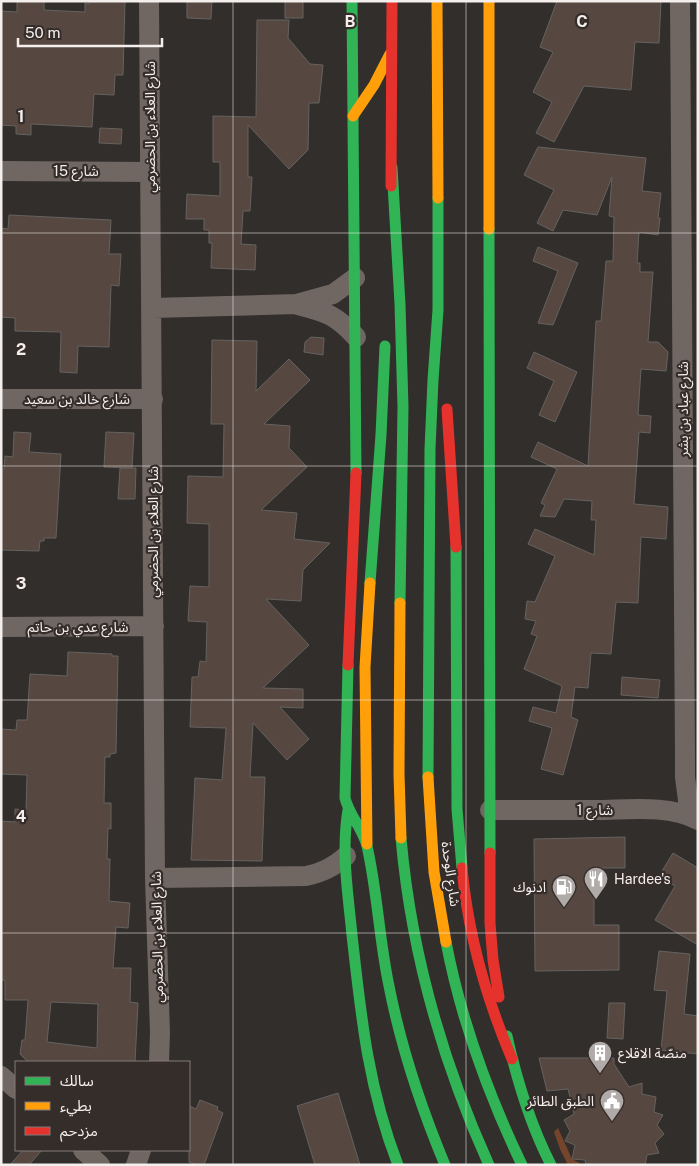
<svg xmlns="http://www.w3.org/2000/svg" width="699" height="1166" font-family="'Public Sans','Noto Sans Arabic',sans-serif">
	<rect width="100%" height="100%" fill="#322e2c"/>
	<!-- green -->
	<path fill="#74442b" d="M558,1128L572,1159L583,1165H568L560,1149L554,1132Z"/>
	<!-- building -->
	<path fill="#564840" stroke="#656260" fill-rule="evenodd" d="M17,1H44V10L85,12V3L89,4V1H125L123,75H115L114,95L94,94L92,127L31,124V135L16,134V126L1,125V11L17,12Z
		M187,1H212L211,19L187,18Z
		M285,1H303V18H285Z
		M557,1H661L659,43L635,42L631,90L584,86L554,142L536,133L552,102L533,92L553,52L540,47Z
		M257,20H289L288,38L310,64L323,65L319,103H309L308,150L289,169L248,125V177H252L250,211H243L241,244L256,245L255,270L211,268L212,243H209V230H204V219H186L187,194L220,196V162H213V116L256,117Z
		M100,128L122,129L121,144L99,143Z
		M538,147L646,158L642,191L661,193L658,218H660L658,235L639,232L637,263H640V272H653L648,342H658L668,352L666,371L641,369L638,415L651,416L650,433L639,432L634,504L668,507L666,539L641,537L638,603L616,602L611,654L591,653L588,688L575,687L571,717L578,720L563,775L541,769L552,728L529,721L533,707L556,713L562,686L524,669L537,636L531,634L536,621L525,619L527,601L535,602L555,556L528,544L535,529L594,555L596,520H591L592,501L564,499L555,517L540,516L545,505L541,503L557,469L531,457L538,442L588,466L596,321H601L606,261H613L614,217L609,216L612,177L597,215L563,210L553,231L537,223L554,190L524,175Z
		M9,215L111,220L109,254H121L119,286L111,285L109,347L78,346L77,373L60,372L61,332L15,331V318L1,317V228L8,229Z
		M538,247L578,263L553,325L538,323L558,271L533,261Z
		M311,337L324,338L323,355L304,352L305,342Z
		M212,340L257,341L256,391L289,359L310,380L264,424L290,426L289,448L307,467L261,510L297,513L294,539L330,543L303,570L301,601L266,599L309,645L263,688L303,689V708L280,707L309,739L287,760L253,723L250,777H265L262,861L191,860L195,778L222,780L226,728L190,727L192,677H198L200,661L206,662L207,622L188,621L190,586L209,587V524L187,523L188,476L223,477L224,424H211Z
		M534,352L577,372L555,422L539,415L554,381L527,368Z
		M14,432L31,433L29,452L61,454L56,538H44V541H40L39,551L1,550V469H4L5,456L13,457Z
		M106,432L134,433L132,468L104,467Z
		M120,468H136L135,499H118Z
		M68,652L112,654V656H118L116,753L110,754V757H105L104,803H111V829L108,828L107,859H110L109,901L130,903L128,928L116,927L113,968H131L130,1002L138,1003L135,1062H28L20,1054L22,1040H25L28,1000H5V980H1V821L15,822V809L26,810L27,775L1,774V729L16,730L17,720H27L30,674L67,676ZM51,1002L98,1004L97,1048L47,1042Z
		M622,677L660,680L658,698L621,695Z
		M625,837V868H594V925H619V970L535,971L534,839Z
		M673,853L698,868V945L655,920L675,886L659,876Z
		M659,951L690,954L684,1014L698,1016V1054L661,1050L667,991L654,990Z
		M609,1003H625L623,1039L607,1038Z
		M539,1058H614V1064L629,1087L642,1083V1094L656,1097L654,1112L663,1115L657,1125L664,1134L655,1143L659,1153L647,1155L645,1165H586L585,1160L572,1159L575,1145L565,1141L570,1131L564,1120L574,1114L568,1089L547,1091Z
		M338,1093L360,1165H315L297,1106Z
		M200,1100L218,1107L217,1110L223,1113L204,1165H197L189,1162V1106L196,1109Z
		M23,1150H42L29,1165H10Z"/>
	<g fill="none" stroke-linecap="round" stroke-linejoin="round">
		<!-- street -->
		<path stroke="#716762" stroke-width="20" d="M149,1L155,878L160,1033L159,1062
			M680,1L685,755V777L690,816
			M1,171L150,172
			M298,305C326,312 336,315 356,337
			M152,308L297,304L333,294L355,278
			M1,399H153
			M1,627L154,626
			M490,810C525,810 560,810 595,810C627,810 668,804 698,820
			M155,878L306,876C322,873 334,867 346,856
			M1,1076L16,1089
			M83,1150L100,1165
			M136,1165L141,1150"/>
		<!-- fast -->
		<path stroke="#30b455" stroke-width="11" d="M352,1L356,473
			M392,167L400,304L403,407L400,603
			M489,229L490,853
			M456,547L457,809L462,868
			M370,583L381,435L385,346
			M348,665L345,798C349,815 363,829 367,846C377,890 379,936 388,981C400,1044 420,1105 445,1165
			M428,777L430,449L433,380L438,310V198
			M348,810C341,852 348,893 352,935C361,1016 368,1088 398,1165
			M401,838C411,952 442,1061 489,1165
			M446,942C461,1020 488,1094 522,1165
			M507,1036C517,1081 530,1124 551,1165"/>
		<!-- slow -->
		<path stroke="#ff9f0a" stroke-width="11" d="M437,1L438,198
			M489,1V229
			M353,116L374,85L390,54
			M400,603L399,774L401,838
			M428,777L434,872L446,942
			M367,844L365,667L370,583"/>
		<!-- jam -->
		<path stroke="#e5322d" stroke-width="11" d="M391,186L392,1
			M447,409L456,547
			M348,665L356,473
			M490,853V923L493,960L499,997
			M462,868C468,934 486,998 512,1059"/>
	</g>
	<!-- grid -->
	<path fill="none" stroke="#f4efed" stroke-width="1" stroke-opacity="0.55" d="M233,1V1165M466,1V1165M1,233H698M1,466H698M1,700H698M1,933H698"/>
	<!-- icons -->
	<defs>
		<symbol id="restaurant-pin" viewBox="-11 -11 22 30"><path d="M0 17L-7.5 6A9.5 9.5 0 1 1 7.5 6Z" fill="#b0aba9" stroke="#342d2a"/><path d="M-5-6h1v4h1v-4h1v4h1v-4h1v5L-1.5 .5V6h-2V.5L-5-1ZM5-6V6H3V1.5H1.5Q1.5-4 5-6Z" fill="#fff"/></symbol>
		<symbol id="fuel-pin" viewBox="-11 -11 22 30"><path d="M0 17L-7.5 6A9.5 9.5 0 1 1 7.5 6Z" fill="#b0aba9" stroke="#342d2a"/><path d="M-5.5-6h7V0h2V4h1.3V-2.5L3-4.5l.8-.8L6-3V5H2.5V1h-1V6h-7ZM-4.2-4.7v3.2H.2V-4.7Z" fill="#fff"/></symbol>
		<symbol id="building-pin" viewBox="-11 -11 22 30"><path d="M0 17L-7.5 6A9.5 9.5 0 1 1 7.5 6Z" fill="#b0aba9" stroke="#342d2a"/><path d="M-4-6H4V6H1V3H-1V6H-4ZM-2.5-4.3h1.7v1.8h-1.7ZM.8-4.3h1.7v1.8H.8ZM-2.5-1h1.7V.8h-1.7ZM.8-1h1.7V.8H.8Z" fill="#fff"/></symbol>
		<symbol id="civic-pin" viewBox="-11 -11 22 30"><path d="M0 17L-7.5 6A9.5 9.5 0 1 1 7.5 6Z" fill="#b0aba9" stroke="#342d2a"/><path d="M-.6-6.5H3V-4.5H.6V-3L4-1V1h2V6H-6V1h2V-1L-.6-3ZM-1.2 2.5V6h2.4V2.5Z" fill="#fff"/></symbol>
	</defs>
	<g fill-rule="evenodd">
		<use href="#restaurant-pin" x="582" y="865" width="28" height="38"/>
		<use href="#fuel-pin" x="550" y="873" width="28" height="38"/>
		<use href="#building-pin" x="586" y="1039" width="28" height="38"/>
		<use href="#civic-pin" x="598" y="1087" width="28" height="38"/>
	</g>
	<g text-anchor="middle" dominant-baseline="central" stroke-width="4.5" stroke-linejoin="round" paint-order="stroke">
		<!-- street labels -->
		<g font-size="14" fill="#f4efed" stroke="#342d2a">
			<text transform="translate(150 127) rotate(-90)">شارع العلاء بن الحضرمي</text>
			<text x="76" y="171">شارع 15</text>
			<text x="77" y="399">شارع خالد بن سعيد</text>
			<text transform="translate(683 409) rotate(-90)">شارع عباد بن بشر</text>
			<text transform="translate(153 532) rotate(-90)">شارع العلاء بن الحضرمي</text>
			<text x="78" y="627">شارع عدي بن حاتم</text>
			<text x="595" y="810">شارع 1</text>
			<text transform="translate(451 874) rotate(82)">شارع الوحدة</text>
			<text transform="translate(157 937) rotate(-91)">شارع العلاء بن الحضرمي</text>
		</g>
		<!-- poi labels -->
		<g font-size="14" fill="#f4efed" stroke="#342d2a" text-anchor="start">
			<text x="614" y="879">Hardee's</text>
			<text x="546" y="887" text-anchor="end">ادنوك</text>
			<text x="618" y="1053">منصّة الاقلاع</text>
			<text x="594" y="1101" text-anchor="end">الطبق الطائر</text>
		</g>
	</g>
	<g font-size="16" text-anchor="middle" font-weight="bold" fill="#f4efed" stroke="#342d2a" stroke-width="4.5" stroke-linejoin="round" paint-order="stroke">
		<text x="350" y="27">B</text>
		<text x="582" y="27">C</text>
		<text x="21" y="122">1</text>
		<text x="21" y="355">2</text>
		<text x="21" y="589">3</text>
		<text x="21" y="822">4</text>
	</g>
	<!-- border -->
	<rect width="699" height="1166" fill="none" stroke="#f4efed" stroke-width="5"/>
	<!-- legend -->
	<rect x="15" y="1061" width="175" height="90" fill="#342d2a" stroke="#817b78"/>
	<rect x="25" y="1077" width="25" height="8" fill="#30b455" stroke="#817b78"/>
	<text x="60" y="1086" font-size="15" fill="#f4efed">سالك</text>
	<rect x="25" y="1102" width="25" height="8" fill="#ff9f0a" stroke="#817b78"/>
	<text x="60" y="1111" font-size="15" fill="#f4efed">بطيء</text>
	<rect x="25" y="1127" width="25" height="8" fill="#e5322d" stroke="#817b78"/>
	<text x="60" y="1136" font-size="15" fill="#f4efed">مزدحم</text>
	<!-- scale -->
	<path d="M18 38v8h144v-8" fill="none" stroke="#f4efed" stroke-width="2.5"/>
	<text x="25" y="38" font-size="15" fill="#f4efed" stroke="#342d2a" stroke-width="4" paint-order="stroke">50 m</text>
</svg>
